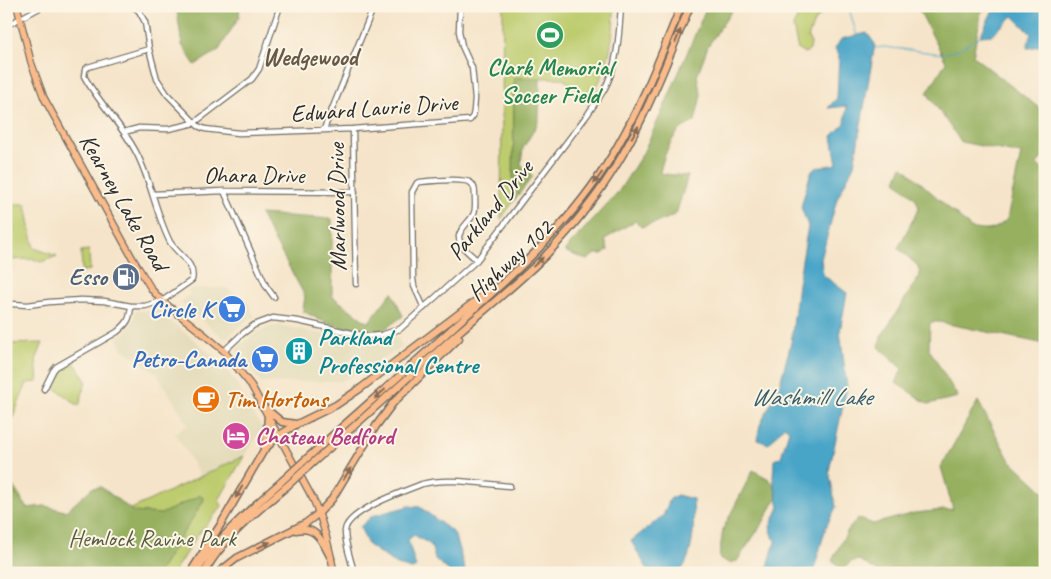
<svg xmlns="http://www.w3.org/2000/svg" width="1051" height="579" font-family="Caveat,sans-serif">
	<rect width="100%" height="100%" fill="#fcf5e5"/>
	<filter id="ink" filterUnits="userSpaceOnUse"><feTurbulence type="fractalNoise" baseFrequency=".02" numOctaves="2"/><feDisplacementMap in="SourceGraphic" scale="10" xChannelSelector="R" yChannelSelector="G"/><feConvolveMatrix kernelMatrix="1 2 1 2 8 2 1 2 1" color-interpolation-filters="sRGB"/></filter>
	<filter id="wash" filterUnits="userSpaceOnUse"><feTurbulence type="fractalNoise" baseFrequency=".0096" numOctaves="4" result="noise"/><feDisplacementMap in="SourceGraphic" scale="20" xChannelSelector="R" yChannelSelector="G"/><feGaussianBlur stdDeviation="1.12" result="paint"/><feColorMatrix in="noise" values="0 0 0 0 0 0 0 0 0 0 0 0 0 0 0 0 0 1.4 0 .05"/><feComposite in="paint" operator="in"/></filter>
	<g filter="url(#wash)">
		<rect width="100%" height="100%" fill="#f5e4c9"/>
		<!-- built -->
		<path fill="#e4dbba" d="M193,288H227L249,304L255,317L247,321L225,339L180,302L191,294L188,291Z
			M159,310L174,324L210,353L224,367L237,384L262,428L245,456L201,477L175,433L188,425L157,374L123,349L116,337L125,332L130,326L134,319L135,311Z
			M280,325L365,343H376L386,341L397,337L403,347L342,381L261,383L235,349L257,332L272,326Z"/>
		<!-- green -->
		<path fill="#bdcc6e" stroke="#747c4c" d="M503,6H614C614,41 609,68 590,99L562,78H514L513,202L501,219Z
			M804,6H827L813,24L808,38L811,43L810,50L804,53L798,50L793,26Z
			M6,204H26L34,248L57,256L41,262L33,259L6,260Z
			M89,250L90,270L82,271L81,251Z
			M43,343L36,360L38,382L27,383L6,434V344Z
			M74,362L86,381L79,406L55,388C52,372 62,369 74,362Z
			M244,456L219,500L222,506L196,537L173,573H44L31,568L24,569L21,573H6V476L60,555L127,511Z"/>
		<!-- forest -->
		<path fill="#96b061" stroke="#606e46" d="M175,6H240L239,17L219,50L195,65L182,45L177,11Z
			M707,6H735L708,46L697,76L701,95L695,121C691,124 685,126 681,129C670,139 663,158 660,172L663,174L688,176L676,214L664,220L641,227L635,221L605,239L608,250L602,254H595L587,260L564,251L619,191L643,153L665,105Z
			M917,6H988L981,13L973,56L1039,108L1045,114V154L1037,164L1045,173V344L939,322H930L929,349L958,397L928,404L896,383L902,369L879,347L881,337L920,275L918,266L898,248L919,208L916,199L896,181L902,166L971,228C987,232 995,231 1007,219L1021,154L961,142L927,93L946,62Z
			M514,78H540L539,118L537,125L523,148L521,164L533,176L513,202Z
			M260,214L332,219V296L368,323L392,292L403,316L382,331L363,333L322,321L303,311L305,296Z
			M978,401L1009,459L1045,493V525L1040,534L1045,551V573H880L859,560L850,562L843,571L832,560L848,530L858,518L873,524L915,513L953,509L941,467Z
			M753,470L769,479L774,485L777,497L764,521L737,561L729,563L719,558L723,529Z
			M6,480L26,508L45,506L65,511L70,508L92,488L101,487L134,512L161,514L201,495L204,500L158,573H44L31,568L24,569L21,573H6Z"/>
		<!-- water -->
		<path fill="#4aa5c8" stroke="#3a687a" d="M1007,6H1045V44L1031,48H1027L1031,34L1013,16L992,35L980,36L992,12Z
			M867,33L875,44L854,165L837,199L821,259L823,275L847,293L840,331L847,387L829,471L836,507L826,527L813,573H766L775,542L770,527L779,507L773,478L774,460L781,457L789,430L784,426L769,444L757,440L760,425L779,387L791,343L798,284L808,226L801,207L810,175L814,168L837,164L832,136L845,123L847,106L828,108L837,98L839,55L835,49L841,39Z
			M677,495L693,499C694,523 695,551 681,571L648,570L631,541L663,516L670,499Z
			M409,506L420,507L454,533L466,573H450L449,571L435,559L431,545L414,535L408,540L416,567L412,569L397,565L368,545L360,527L372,516Z"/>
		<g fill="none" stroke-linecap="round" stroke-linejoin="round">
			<!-- stream -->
			<path stroke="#4aa5c8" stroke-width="1" d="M850,6V12L857,36
				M874,48L884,47L943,54L960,49L980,36
				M648,573V570"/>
		</g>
	</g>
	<g filter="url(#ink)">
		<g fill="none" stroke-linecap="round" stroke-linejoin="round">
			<defs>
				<path id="minor" d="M133,6L139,11L145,22L149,49L157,79L167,94L198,126L205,129L239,133L353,129L470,120L473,116L474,111L475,98L472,68L462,46L459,31L460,6
					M6,26L43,6
					M324,129L374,6
					M353,129L356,284
					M124,132L139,128L168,129L182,126L194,123L252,79L259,69L280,6
					M224,191L266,286L274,297
					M153,194L224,191L355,192
					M6,303L12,304L28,305L49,302L81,300L104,301L131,306H145L162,301L192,280C196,263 178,255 170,242C156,215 151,180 136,152C122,125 98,102 84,76L85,70L88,67L149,49
					M424,308L414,286L413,279L412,192L417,183L420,182C430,181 464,178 471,183C475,186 475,192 475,197C475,202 476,208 474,213C471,221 461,227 459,236C458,245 471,255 477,260
					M224,351L241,335L254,325L273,318L298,321L356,334L369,336L381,335L400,329L477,260L588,114C593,106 599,98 604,90C618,64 619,35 621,6
					M44,389L53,371L56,367L117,332C128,323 130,319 131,306
					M354,573C351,559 345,545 345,531C346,511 405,491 422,484C447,477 483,484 510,486"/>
				<path id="major" d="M17,6L31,62L44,98L133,259L152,290L162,301L201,332L224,351L242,374L251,385L313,499C323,522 330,548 334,573"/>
				<path id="highway" d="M260,404L282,422L296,424
					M264,449L266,441L268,416
					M304,461C355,415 407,370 457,324C511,277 566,228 605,167C637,117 659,61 681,6
					M309,466C359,422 409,377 459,332C488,307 517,284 544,257C561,240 577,221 591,202C636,144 662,74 690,6
					M296,530C317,525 323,543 331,558
					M190,573L221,524L264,450L278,436L297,424L336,405L361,388L494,287
					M196,573C218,536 251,509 282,481
					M204,573C208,566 212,559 217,553C236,528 262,507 287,486
					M218,573L237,558L306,523L319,513L332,499L376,426L393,403L459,338"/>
			</defs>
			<!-- minor casing -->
			<use href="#minor" stroke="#726c62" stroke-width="7"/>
			<!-- major casing -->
			<use href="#major" stroke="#726c62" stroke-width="8"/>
			<!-- highway casing -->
			<use href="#highway" stroke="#726c62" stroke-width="9"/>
			<!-- minor -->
			<use href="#minor" stroke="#fff" stroke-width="4.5"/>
			<!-- major -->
			<use href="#major" stroke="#fabb8b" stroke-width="5.5"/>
			<!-- highway -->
			<use href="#highway" stroke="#fabb8b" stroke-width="6"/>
			<defs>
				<path id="highway-bridge" d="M282,481L304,461
					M287,486L309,466"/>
			</defs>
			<!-- highway-bridge casing -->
			<use href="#highway-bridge" stroke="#726c62" stroke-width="9" stroke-linecap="butt"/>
			<!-- highway-bridge -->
			<use href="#highway-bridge" stroke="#fabb8b" stroke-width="6"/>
		</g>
		<!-- one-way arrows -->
		<defs><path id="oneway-solid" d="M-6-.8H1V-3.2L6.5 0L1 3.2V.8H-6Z" transform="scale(1.25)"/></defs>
		<g fill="#886c56">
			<use href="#oneway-solid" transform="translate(678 36) rotate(-68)"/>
			<use href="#oneway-solid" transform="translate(635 132) rotate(-60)"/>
			<use href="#oneway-solid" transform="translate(598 178) rotate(126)"/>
			<use href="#oneway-solid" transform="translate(538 262) rotate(-43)"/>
			<use href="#oneway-solid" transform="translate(380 394) rotate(138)"/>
			<use href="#oneway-solid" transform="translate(347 474) rotate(-58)"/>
			<use href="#oneway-solid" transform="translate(239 492) rotate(120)"/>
			<use href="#oneway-solid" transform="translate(264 545) rotate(-25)"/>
		</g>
	</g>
	<!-- icons -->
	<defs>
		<symbol id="stadium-disc" viewBox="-11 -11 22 22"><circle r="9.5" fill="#2e9e5b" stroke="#fcf5e5"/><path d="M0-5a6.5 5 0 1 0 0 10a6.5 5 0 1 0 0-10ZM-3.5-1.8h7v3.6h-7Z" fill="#fff"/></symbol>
		<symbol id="fuel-disc" viewBox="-11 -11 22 22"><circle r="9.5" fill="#5c6f8a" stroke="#fcf5e5"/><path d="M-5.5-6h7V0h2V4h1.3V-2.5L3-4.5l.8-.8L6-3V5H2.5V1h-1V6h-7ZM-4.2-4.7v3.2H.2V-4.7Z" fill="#fff"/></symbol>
		<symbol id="supermarket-disc" viewBox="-11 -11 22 22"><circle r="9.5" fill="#3f7fe0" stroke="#fcf5e5"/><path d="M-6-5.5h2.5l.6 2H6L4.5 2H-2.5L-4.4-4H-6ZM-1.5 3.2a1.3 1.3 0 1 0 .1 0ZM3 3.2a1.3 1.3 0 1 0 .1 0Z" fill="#fff"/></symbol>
		<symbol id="building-disc" viewBox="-11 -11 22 22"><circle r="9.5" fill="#0f9aa8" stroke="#fcf5e5"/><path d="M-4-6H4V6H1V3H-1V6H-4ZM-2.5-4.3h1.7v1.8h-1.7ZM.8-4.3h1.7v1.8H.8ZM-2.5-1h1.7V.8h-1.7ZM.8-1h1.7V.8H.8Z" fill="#fff"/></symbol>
		<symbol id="cafe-disc" viewBox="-11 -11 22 22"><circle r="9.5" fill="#e8710a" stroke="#fcf5e5"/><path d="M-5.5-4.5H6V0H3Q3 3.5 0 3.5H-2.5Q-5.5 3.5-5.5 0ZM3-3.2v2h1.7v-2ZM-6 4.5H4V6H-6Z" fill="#fff"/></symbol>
		<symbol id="hotel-disc" viewBox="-11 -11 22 22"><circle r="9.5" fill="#d1479c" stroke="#fcf5e5"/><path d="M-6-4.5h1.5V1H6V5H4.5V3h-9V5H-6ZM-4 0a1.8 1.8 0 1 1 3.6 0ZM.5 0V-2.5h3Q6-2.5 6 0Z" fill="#fff"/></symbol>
	</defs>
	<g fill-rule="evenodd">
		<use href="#stadium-disc" x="534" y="19" width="32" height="32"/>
		<use href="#fuel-disc" x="110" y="261" width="32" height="32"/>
		<use href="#supermarket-disc" x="216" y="293" width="32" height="32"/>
		<use href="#building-disc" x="283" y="335" width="32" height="32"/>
		<use href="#supermarket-disc" x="249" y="343" width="32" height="32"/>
		<use href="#cafe-disc" x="190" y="383" width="32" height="32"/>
		<use href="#hotel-disc" x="220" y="420" width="32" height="32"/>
	</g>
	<g text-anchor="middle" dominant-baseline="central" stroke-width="4" stroke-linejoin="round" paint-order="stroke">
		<!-- leisure labels -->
		<g font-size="24" font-weight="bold" fill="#27864d" stroke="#fcf5e5">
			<text x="550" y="67">Clark Memorial<tspan x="550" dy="28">Soccer Field</tspan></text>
		</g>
		<!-- street labels -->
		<g font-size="24" fill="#2b2b2b" stroke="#fcf5e5">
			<text transform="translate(374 108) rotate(-4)">Edward Laurie Drive</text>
			<text x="254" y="175">Ohara Drive</text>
			<text transform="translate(124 202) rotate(60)">Kearney Lake Road</text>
			<text transform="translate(337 207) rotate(-91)">Marlwood Drive</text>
			<text transform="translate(490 210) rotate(-51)">Parkland Drive</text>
			<text transform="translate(510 260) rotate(-43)">Highway 102</text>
		</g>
		<!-- service labels -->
		<g font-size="24" font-weight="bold" fill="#4e5e75" stroke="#fcf5e5" text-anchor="end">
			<text x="107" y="277">Esso</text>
		</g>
		<!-- shop labels -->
		<g font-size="24" font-weight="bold" fill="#366cbe" stroke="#fcf5e5" text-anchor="end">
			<text x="213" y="309">Circle K</text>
			<text x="246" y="359">Petro-Canada</text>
		</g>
		<!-- culture labels -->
		<g font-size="24" font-weight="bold" fill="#0d838f" stroke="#fcf5e5" text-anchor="start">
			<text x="318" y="337">Parkland<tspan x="318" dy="28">Professional Centre</tspan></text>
		</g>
		<!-- food labels -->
		<g font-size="24" font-weight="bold" fill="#c56008" stroke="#fcf5e5" text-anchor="start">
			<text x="225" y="399">Tim Hortons</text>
		</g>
		<!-- hotel labels -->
		<g font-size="24" font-weight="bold" fill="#b23c85" stroke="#fcf5e5" text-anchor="start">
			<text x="255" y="436">Chateau Bedford</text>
		</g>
		<!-- park labels -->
		<g font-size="24" fill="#575b3f" stroke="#fcf5e5">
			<text x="152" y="538">Hemlock Ravine Park</text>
		</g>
		<!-- neighbourhood labels -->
		<g font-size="25" font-weight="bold" fill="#675948" stroke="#fcf5e5">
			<text x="310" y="57">Wedgewood</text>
		</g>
		<!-- water labels -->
		<g font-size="25" font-style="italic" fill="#375c6a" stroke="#fcf5e5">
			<text x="811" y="397">Washmill Lake</text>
		</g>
	</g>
	<!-- margin -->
	<rect width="1051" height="579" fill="none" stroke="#fcf5e5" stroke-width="25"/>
</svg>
